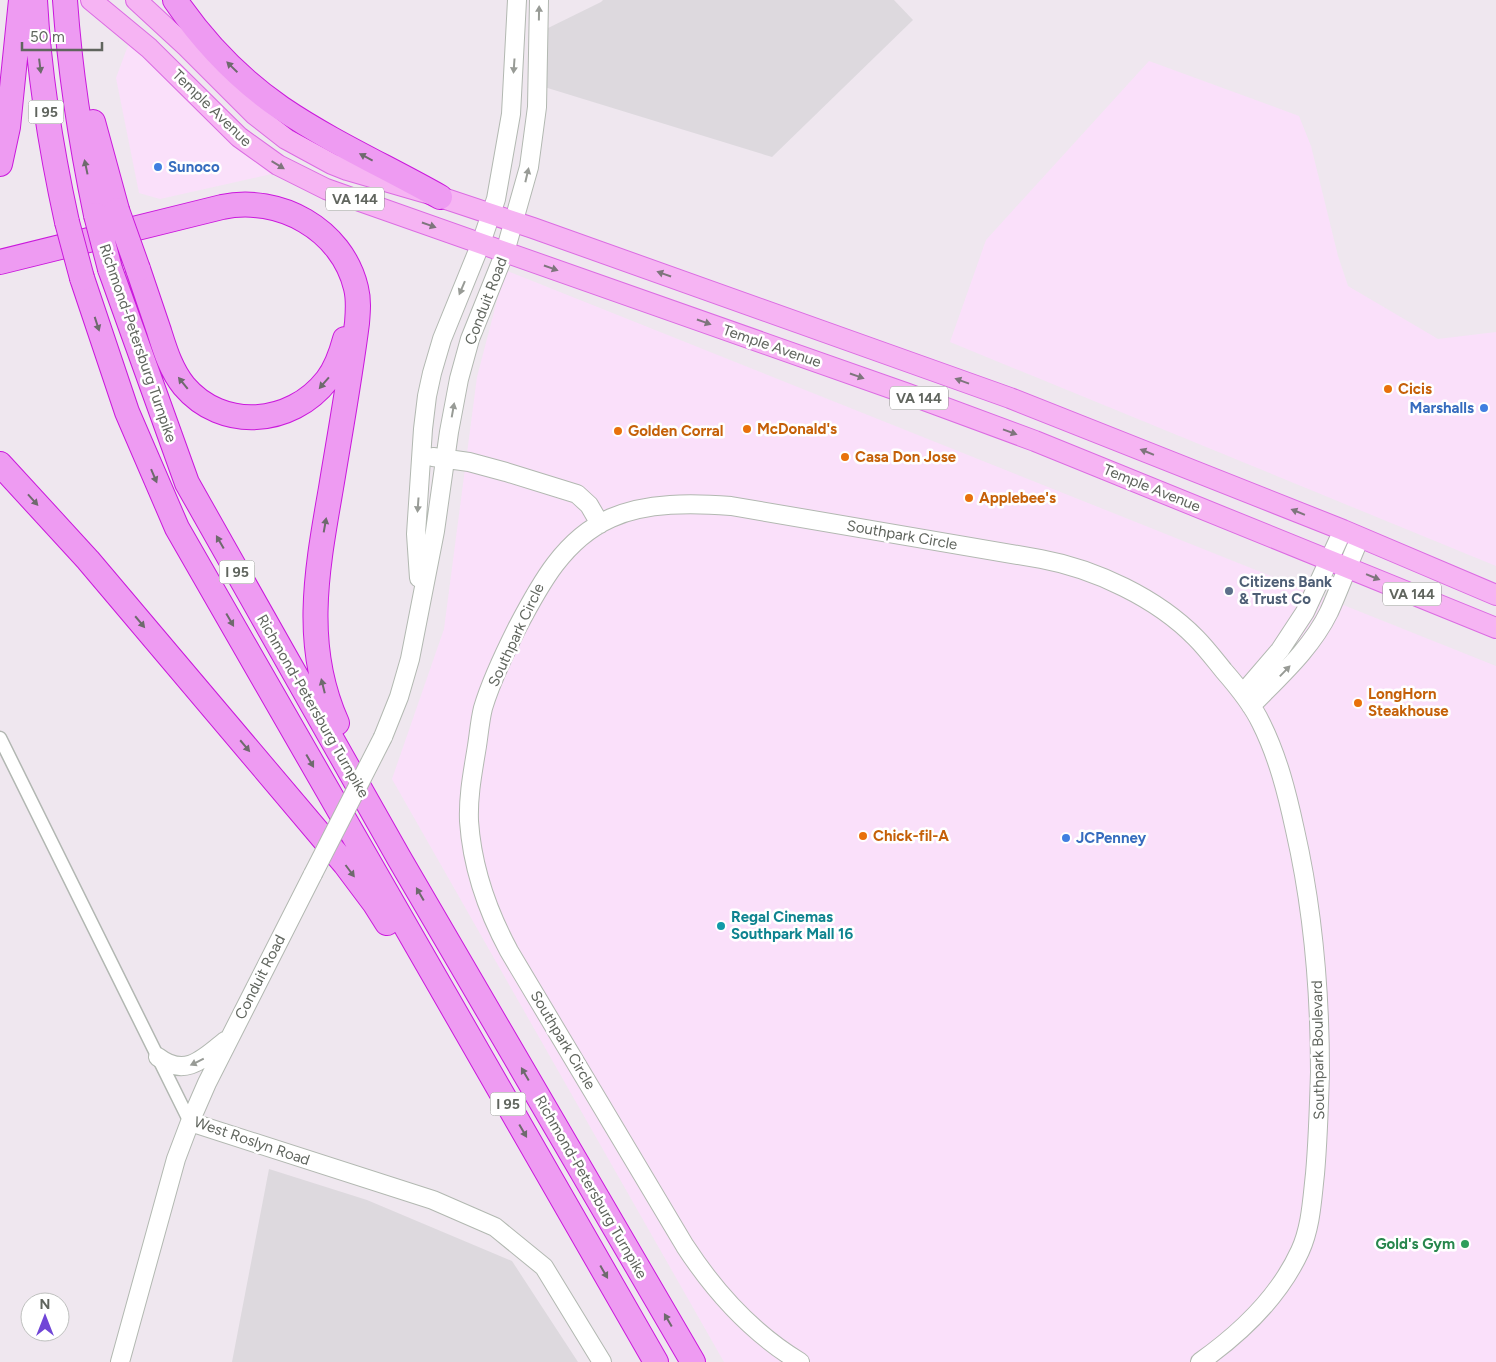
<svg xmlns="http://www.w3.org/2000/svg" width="1496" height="1362" font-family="Figtree,sans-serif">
	<rect width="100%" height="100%" fill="#efe7ef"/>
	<!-- commercial -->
	<path fill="#fae0fa" d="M130,40L276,173L160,199L139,193L116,78Z
		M1149,61L1299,116L1311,146L1338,256L1348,286L1438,339L1496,332V566L950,342L986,240Z
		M505,270L1496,666V1362H724L392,779L444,629L477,377Z"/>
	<!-- industrial -->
	<path fill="#ddd9de" d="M603,0H894L913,20L772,157L541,86L542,31L601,2Z
		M269,1169L367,1200L512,1261L578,1362H232Z"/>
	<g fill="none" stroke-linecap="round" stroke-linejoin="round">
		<defs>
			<path id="street" d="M0,738L190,1122"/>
			<path id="secondary" d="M433,457L469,462L506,472L577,494L589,505L600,524
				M419,578L416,534L423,429L427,396L432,373L442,339L481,243L496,199L511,114L517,0
				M1243,693L1280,650L1305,612L1343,530
				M1251,706C1279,677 1311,649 1329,612C1340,588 1349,562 1360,538
				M383,737L399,697L410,659L435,531L449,432L459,379L470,339L505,252L529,167L537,107L539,0
				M158,1057C185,1078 203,1059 225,1041
				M190,1122L433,1200L495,1227L544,1267L602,1362
				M120,1362L176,1159L190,1122L207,1083L313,874
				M800,1362C752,1333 715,1292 685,1246L509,951C488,912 472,866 469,821C468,795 473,771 477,746C479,733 480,720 483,708C491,681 504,654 517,628C540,584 564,539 611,518C647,502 693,503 731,506L1041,559C1095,569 1157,598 1196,638C1206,648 1215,660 1224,671C1238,687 1252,704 1261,723C1278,757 1287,793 1295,830C1313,909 1320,991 1320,1072C1319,1107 1318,1140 1315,1174C1312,1200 1311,1227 1300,1251C1279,1297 1241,1333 1200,1362"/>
			<path id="primary" d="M91,0L149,48L239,137L278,165L326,189L908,394L1035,441L1496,628
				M136,0L187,47L254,114L286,139L332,164L347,170L440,197L533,228L1010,398L1343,530L1496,595"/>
			<path id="highway" d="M35,0C39,75 51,149 67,222
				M65,0C70,73 81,143 96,215
				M175,0C203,41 239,79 281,108C331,142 387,167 440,197
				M93,122L117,210
				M0,164L8,127L21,0
				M0,262L222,207C279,195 342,229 356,288C359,300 358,311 357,323C350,378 340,433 331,488C317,569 302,645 337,723
				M110,269L187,483L399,858L693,1362
				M138,269C145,290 152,310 159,331C165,350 171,370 184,386C222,431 291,426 327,380C336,368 341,354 345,339
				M82,278L127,412L177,528L656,1362
				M0,464L88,560L345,864L375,904L387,923"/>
		</defs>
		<!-- street casing -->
		<use href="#street" stroke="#b2b7b2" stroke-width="15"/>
		<!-- secondary casing -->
		<use href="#secondary" stroke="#b2b8b1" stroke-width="20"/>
		<!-- primary casing -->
		<use href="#primary" stroke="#db6ce2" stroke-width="22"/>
		<!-- highway casing -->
		<use href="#highway" stroke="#ca19dc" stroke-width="26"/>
		<!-- street -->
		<use href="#street" stroke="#fff" stroke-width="12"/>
		<!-- secondary -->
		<use href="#secondary" stroke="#fff" stroke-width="18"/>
		<!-- primary -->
		<use href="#primary" stroke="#f6b4f3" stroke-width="20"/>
		<!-- highway -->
		<use href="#highway" stroke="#ee9bf2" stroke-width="24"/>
		<defs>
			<path id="secondary-bridge" d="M313,874L383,737"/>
			<path id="highway-bridge" d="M117,210L138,269
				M96,215L110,269
				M67,222L82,278"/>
		</defs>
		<!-- secondary-bridge casing -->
		<use href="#secondary-bridge" stroke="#b2b8b1" stroke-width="20" stroke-linecap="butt"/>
		<!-- highway-bridge casing -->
		<use href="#highway-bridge" stroke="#ca19dc" stroke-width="26" stroke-linecap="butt"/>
		<!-- secondary-bridge -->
		<use href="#secondary-bridge" stroke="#fff" stroke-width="18"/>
		<!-- highway-bridge -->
		<use href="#highway-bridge" stroke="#ee9bf2" stroke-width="24"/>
	</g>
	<!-- one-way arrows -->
	<defs><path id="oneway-solid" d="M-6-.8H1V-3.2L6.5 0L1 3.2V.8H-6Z" transform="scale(1.25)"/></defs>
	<g fill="#989b96">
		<use href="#oneway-solid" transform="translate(539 13) rotate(-89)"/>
		<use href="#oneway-solid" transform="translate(514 66) rotate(94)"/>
		<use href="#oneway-solid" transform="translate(527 175) rotate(-77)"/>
		<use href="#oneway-solid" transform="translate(462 288) rotate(113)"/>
		<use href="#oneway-solid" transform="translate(453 410) rotate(-80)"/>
		<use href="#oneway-solid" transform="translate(418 505) rotate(94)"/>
		<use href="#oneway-solid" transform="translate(1285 671) rotate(-46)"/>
		<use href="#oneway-solid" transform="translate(197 1062) rotate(154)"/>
	</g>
	<g fill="#6e6a6d">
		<use href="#oneway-solid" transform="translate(40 66) rotate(83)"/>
		<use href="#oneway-solid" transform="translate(232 67) rotate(-136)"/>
		<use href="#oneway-solid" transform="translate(366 157) rotate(-152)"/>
		<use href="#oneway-solid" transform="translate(86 167) rotate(-102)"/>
		<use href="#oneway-solid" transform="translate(97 324) rotate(72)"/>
		<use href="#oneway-solid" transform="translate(183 383) rotate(-129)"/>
		<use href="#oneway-solid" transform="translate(324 383) rotate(131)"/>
		<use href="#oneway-solid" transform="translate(154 476) rotate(67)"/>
		<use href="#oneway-solid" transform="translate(33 500) rotate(48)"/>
		<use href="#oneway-solid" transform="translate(325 525) rotate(-80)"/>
		<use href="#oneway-solid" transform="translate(220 542) rotate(-120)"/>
		<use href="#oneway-solid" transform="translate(230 620) rotate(60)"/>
		<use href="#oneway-solid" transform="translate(140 622) rotate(50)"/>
		<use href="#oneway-solid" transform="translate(323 686) rotate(-104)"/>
		<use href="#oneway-solid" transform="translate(245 746) rotate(50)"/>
		<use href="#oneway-solid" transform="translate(310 761) rotate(60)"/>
		<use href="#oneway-solid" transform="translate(350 871) rotate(53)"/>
		<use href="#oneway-solid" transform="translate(420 894) rotate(-120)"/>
		<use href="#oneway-solid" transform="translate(525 1074) rotate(-120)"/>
		<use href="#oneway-solid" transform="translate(523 1131) rotate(60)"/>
		<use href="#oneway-solid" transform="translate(604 1272) rotate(60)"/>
		<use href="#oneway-solid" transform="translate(668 1320) rotate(-120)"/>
	</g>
	<g fill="#7e757c">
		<use href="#oneway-solid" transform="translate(278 165) rotate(31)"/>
		<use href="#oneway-solid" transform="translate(429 225) rotate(19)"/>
		<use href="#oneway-solid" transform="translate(551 268) rotate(19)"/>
		<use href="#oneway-solid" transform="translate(664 274) rotate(-161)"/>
		<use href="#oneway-solid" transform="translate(704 322) rotate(19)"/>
		<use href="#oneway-solid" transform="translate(857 376) rotate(19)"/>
		<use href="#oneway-solid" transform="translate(962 381) rotate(-160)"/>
		<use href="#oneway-solid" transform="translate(1010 432) rotate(20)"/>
		<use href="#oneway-solid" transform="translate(1147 452) rotate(-158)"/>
		<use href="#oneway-solid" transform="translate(1298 512) rotate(-158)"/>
		<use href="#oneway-solid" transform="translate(1373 577) rotate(22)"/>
	</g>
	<!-- markers -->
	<g fill="#3f7fe0" stroke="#fff" stroke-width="2">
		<circle cx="158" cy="167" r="5"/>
		<circle cx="1484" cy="408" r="5"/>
		<circle cx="1066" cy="838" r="5"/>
	</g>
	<g fill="#e8710a" stroke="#fff" stroke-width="2">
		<circle cx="1388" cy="389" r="5"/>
		<circle cx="747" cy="429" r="5"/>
		<circle cx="618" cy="431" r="5"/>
		<circle cx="845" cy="457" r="5"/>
		<circle cx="969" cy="498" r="5"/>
		<circle cx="1358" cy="703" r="5"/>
		<circle cx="863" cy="836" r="5"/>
	</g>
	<circle fill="#5c6f8a" stroke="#fff" stroke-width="2" cx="1229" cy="591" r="5"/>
	<circle fill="#0f9aa8" stroke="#fff" stroke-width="2" cx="721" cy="926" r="5"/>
	<circle fill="#2e9e5b" stroke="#fff" stroke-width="2" cx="1465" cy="1244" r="5"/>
	<g text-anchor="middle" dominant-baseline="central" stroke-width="5" stroke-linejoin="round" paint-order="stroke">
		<!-- shield labels -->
		<g fill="#fff" stroke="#90938e" stroke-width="1">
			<rect x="28.5" y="100.5" width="35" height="23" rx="4"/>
			<rect x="326" y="187.5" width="58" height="23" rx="4"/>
			<rect x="890" y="386.5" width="58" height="23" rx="4"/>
			<rect x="219.5" y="560.5" width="35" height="23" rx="4"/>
			<rect x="1383" y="582.5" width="58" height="23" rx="4"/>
			<rect x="490.5" y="1092.5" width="35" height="23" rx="4"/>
		</g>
		<g font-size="14" font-weight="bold" fill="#60655e">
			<text x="46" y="112">I 95</text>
			<text x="355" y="199">VA 144</text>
			<text x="919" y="398">VA 144</text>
			<text x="237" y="572">I 95</text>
			<text x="1412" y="594">VA 144</text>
			<text x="508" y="1104">I 95</text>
		</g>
		<!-- street labels -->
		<g font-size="15" fill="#60655e" stroke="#fff">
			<text transform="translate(212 108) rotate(44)">Temple Avenue</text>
			<text transform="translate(486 301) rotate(-69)">Conduit Road</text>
			<text transform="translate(138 343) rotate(71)">Richmond-Petersburg Turnpike</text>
			<text transform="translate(772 346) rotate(19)">Temple Avenue</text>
			<text transform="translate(1152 488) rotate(22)">Temple Avenue</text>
			<text transform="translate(902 535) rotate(10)">Southpark Circle</text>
			<text transform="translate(516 635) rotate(-65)">Southpark Circle</text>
			<text transform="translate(313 706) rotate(60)">Richmond-Petersburg Turnpike</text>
			<text transform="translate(260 977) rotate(-63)">Conduit Road</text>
			<text transform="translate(563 1040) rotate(59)">Southpark Circle</text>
			<text transform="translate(1318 1050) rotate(-91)">Southpark Boulevard</text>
			<text transform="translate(252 1141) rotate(19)">West Roslyn Road</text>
			<text transform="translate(591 1187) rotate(60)">Richmond-Petersburg Turnpike</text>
		</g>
		<!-- shop labels -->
		<g font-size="15" font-weight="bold" fill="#366cbe" stroke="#fff" text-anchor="start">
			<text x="168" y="167">Sunoco</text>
			<text x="1474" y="408" text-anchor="end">Marshalls</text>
			<text x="1076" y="838">JCPenney</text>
		</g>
		<!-- food labels -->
		<g font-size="15" font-weight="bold" fill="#c56008" stroke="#fff" text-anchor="start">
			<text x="1398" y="389">Cicis</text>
			<text x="757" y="429">McDonald's</text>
			<text x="628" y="431">Golden Corral</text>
			<text x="855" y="457">Casa Don Jose</text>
			<text x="979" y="498">Applebee's</text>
			<text x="1368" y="694">LongHorn<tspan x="1368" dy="17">Steakhouse</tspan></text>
			<text x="873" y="836">Chick-fil-A</text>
		</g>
		<!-- service labels -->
		<g font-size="15" font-weight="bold" fill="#4e5e75" stroke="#fff" text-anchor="start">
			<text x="1239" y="582">Citizens Bank<tspan x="1239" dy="17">&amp; Trust Co</tspan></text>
		</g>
		<!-- culture labels -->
		<g font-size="15" font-weight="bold" fill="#0d838f" stroke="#fff" text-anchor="start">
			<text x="731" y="917">Regal Cinemas<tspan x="731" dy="17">Southpark Mall 16</tspan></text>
		</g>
		<!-- leisure labels -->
		<g font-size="15" font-weight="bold" fill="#27864d" stroke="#fff" text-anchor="end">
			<text x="1455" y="1244">Gold's Gym</text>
		</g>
	</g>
	<!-- north arrow -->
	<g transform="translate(45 1317)"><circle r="24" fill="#ffffff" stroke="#bfc1bf"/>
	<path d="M0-4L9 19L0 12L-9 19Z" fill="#7045d7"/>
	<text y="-8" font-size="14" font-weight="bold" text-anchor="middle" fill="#60655e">N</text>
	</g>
	<!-- scale -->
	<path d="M22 42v8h80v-8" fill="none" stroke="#60655e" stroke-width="2.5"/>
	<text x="30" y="42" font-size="15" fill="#60655e" stroke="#ffffff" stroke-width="4" paint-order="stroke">50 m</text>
</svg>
